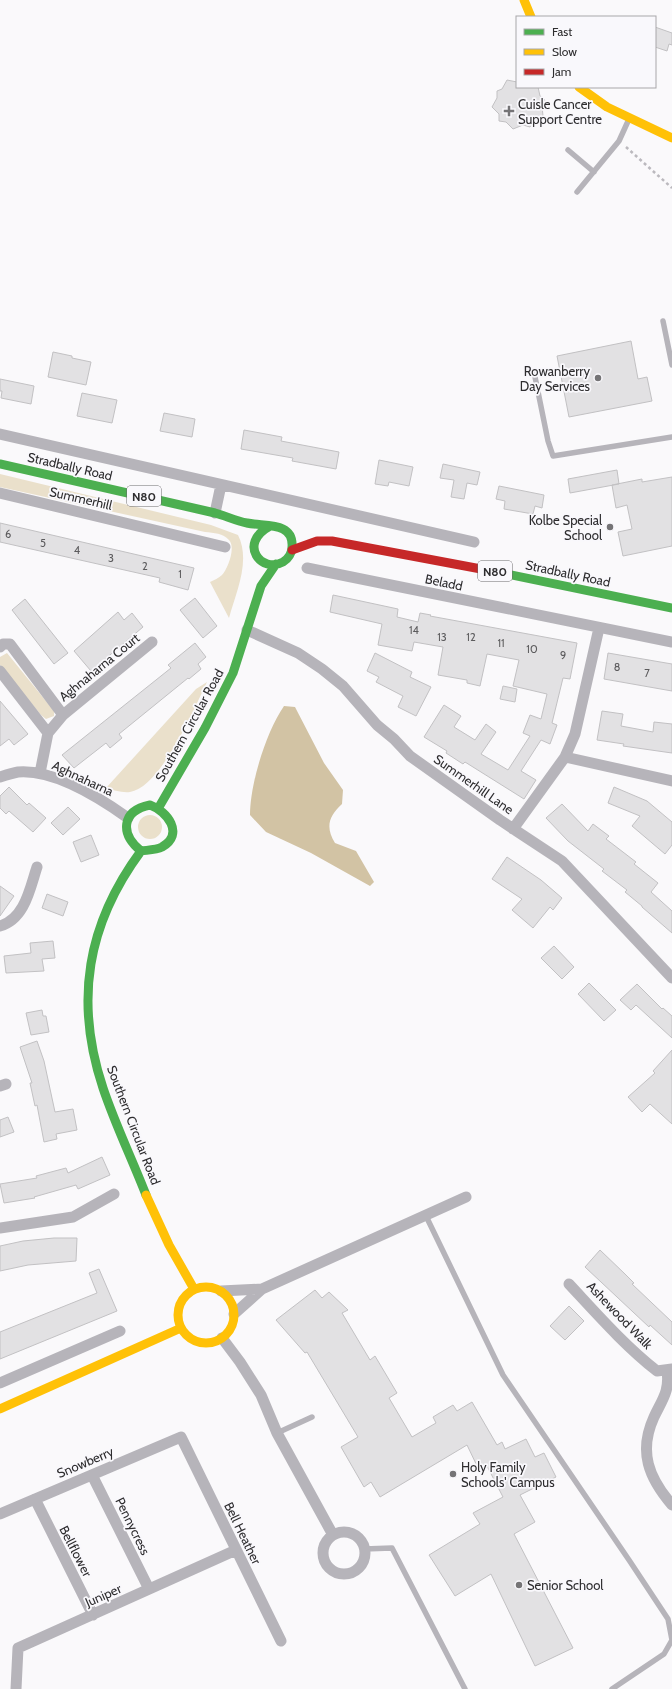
<svg xmlns="http://www.w3.org/2000/svg" width="672" height="1689" font-family="Cabin,sans-serif">
	<rect width="100%" height="100%" fill="#faf9fb"/>
	<!-- green -->
	<path fill="#eae0cb" d="M0,474L211,525L238,535C251,561 236,592 229,618L210,582C214,580 219,578 222,575C228,569 236,547 229,540C223,533 214,533 205,532L0,487Z
		M7,653L54,711V716L46,719L41,715L0,665V657Z
		M207,682C194,709 161,787 130,792C122,793 113,790 106,788L196,689Z
		M138 827a12 12 0 1 1 24 0a12 12 0 1 1-24 0Z"/>
	<!-- water -->
	<path fill="#d2c3a4" d="M284,706L295,707L324,763L343,790L342,804C329,816 325,827 335,843L356,851L374,882L370,886L311,853L266,832L250,815C250,784 266,732 284,706Z"/>
	<!-- building -->
	<path fill="#e2e1e3" stroke="#c2c1c3" d="M655,27L672,33V45L669,44L667,51L655,47Z
		M507,80L517,82V87H538L540,96L545,100L542,106L543,116L533,121L530,127L523,125L513,129L506,122L499,121V114L492,107L497,98V91L502,89Z
		M631,341L638,379L647,377L652,401L569,417L557,356Z
		M53,352L72,356V358L91,362L86,385L48,377Z
		M0,379L34,386L31,404L1,398L2,391H0Z
		M82,393L117,400L112,423L77,416Z
		M164,413L195,419L192,437L160,431Z
		M244,430L282,437L281,441L339,452L336,469L292,461L293,458L241,449Z
		M379,460L413,467L409,486L389,482L388,486L375,484Z
		M443,464L480,472L477,485L467,483L464,499L451,497L454,480L440,478Z
		M617,470L619,484L570,493L568,479Z
		M672,477V546L623,556L618,532L632,529L627,505L616,508L612,485L642,479V482Z
		M499,486L544,495L542,508L535,506L533,514L504,509L505,501L496,499Z
		M0,523L194,568L188,590L159,582L160,578L0,542Z
		M333,595L398,609L397,617L418,622L420,613L431,615L430,616L577,643L570,679L563,678L552,723L557,725L550,744L541,740L521,771L536,780L524,799L465,762L463,764L446,753L447,751L424,737L444,705L461,716L454,727L475,740L486,724L496,732L481,754L508,770L530,736L523,733L530,715L541,719L547,694L513,686L519,660L487,654L480,686L467,683V680L438,675L443,647L414,642L412,651L378,645L382,624L330,612Z
		M195,598L217,626L203,638L180,610Z
		M25,599L68,653L54,664L12,610Z
		M118,612L124,620L132,613L143,627L91,671L74,651Z
		M195,643L206,657L198,664L201,669L189,679L188,678L119,734L122,738L110,748L106,743L74,768L62,755L171,668L168,665Z
		M375,653L412,672L410,677L431,687L416,716L398,707L403,696L376,682L379,677L367,671Z
		M608,653L672,664V691L604,679Z
		M503,686L517,689L515,702L500,699Z
		M0,701L28,734L14,745L9,739L0,746Z
		M602,711L623,714L621,726L653,732L654,722L672,724V753L623,746L624,744L597,740Z
		M9,787L27,805L29,803L46,818L33,832L9,811L6,814L0,808V796Z
		M614,787L647,801L672,822V845L665,854L632,826L640,816L608,803Z
		M562,804L588,831L593,824L609,836L606,839L636,862L634,864L658,883L651,892L672,911V933L642,907V906L625,892L627,890L602,871L604,869L568,841L546,818Z
		M68,807L80,819L63,835L51,823Z
		M91,835L99,855L81,862L73,842Z
		M507,857L541,880L562,898L553,910L550,907L533,928L512,910L522,899L492,879Z
		M0,886L14,896L0,916Z
		M47,894L68,902L63,916L42,908Z
		M53,941L55,958L42,959L44,971L6,973L4,956L31,953L30,943Z
		M554,946L574,967L562,979L541,958Z
		M589,983L616,1010L604,1021L578,994Z
		M637,984L662,1009L663,1008L672,1016V1038L636,1005L631,1010L620,1000Z
		M42,1010L43,1016H46L49,1032L31,1035L26,1013Z
		M37,1041L44,1061L55,1112L73,1109L77,1130L56,1134L57,1139L44,1142L37,1105L35,1106L30,1083H32L20,1047Z
		M672,1050V1124L650,1104L642,1112L628,1097L655,1073L653,1071Z
		M8,1117L14,1132L0,1137V1120Z
		M102,1157L110,1175L78,1189L76,1185L34,1197L35,1198L4,1203L0,1184L37,1178L36,1176L66,1168L68,1173Z
		M54,1238H77L76,1261L28,1265L0,1271V1246L23,1241Z
		M600,1250L625,1274L634,1283L632,1284L672,1322V1345L650,1325L649,1327L585,1267Z
		M99,1269L117,1311L0,1359V1332L97,1293L89,1273Z
		M315,1290L322,1298L329,1292L348,1310L342,1313L370,1360L375,1356L397,1393L389,1398L412,1437L436,1423L433,1417L453,1405L457,1411L472,1402L497,1445L502,1442L505,1449L526,1439L535,1457L544,1453L556,1477L520,1495L535,1522L514,1534L573,1648L535,1666L491,1574L455,1596L429,1555L480,1524L473,1513L503,1497L487,1466L479,1470L467,1445L380,1497L371,1482L364,1487L341,1447L358,1437L307,1352L305,1353L276,1320Z
		M569,1306L584,1321L565,1340L550,1326Z"/>
	<g fill="none" stroke-linecap="round" stroke-linejoin="round">
		<!-- path -->
		<path stroke="#bbb9be" stroke-width="2.5" stroke-dasharray="3 3" stroke-linecap="butt" d="M626,147L672,188"/>
		<!-- lane -->
		<path stroke="#b6b4ba" stroke-width="5.5" d="M568,150L594,172
			M577,192L619,141L629,119
			M663,321L672,365
			M534,372L548,441L553,456L672,437
			M426,1216L503,1375L629,1560L668,1619L672,1640L664,1654L612,1689
			M277,1433L312,1417
			M364,1549L392,1548L465,1689"/>
		<!-- street -->
		<path stroke="#b6b4ba" stroke-width="11" d="M0,434L474,542
			M0,493L225,547
			M215,513L221,485
			M307,568L672,642
			M247,630L298,653L322,669L343,686L377,725L394,739L410,756L500,820L562,861L672,978
			M0,647L3,644H10L63,715
			M0,671L48,733
			M565,757L672,781
			M40,773L48,733L63,715L152,642
			M0,777C6,775 12,773 18,772C54,769 100,798 128,818
			M513,829L565,757L575,734L599,628
			M0,926C25,919 30,888 37,867
			M0,1086L6,1084
			M0,1228L73,1217L114,1194
			M569,1284C597,1314 625,1346 657,1371L672,1369
			M221,1291L262,1289
			M234,1314L262,1289L466,1197
			M222,1338L240,1362L261,1395L277,1433L333,1535
			M667,1371C670,1391 662,1400 654,1417C638,1452 649,1478 672,1505
			M0,1383L120,1331
			M92,1475L149,1589
			M35,1499L93,1615
			M0,1514L181,1437L281,1641
			M323 1553a21 21 0 1 1 42 0a21 21 0 1 1-42 0Z
			M16,1689L18,1648L236,1550"/>
		<!-- fast -->
		<path stroke="#4caf50" stroke-width="9" d="M0,464L215,513C226,516 236,521 247,523C264,527 294,521 292,547C292,553 288,559 283,562C262,574 237,544 270,526
			M497,572L672,608
			M150,805C167,811 185,834 162,847C156,850 148,850 141,851C120,834 121,811 150,805Z
			M159,807L205,728L233,673L261,586L276,564
			M141,851C87,924 74,1001 103,1088C115,1124 132,1159 146,1195"/>
		<!-- slow -->
		<path stroke="#ffc107" stroke-width="9" d="M524,0L531,17
			M579,87L607,107L672,138
			M146,1195L169,1245L194,1289
			M178 1315a28 28 0 1 1 56 0a28 28 0 1 1-56 0Z
			M0,1409L181,1328"/>
		<!-- jam -->
		<path stroke="#c62828" stroke-width="9" d="M292,550L317,541H332L497,572"/>
	</g>
	<!-- markers -->
	<g fill="#757476" stroke="#f9f8fc" stroke-width="1.5">
		<path d="M507 105h4v4h4v4h-4v4h-4v-4h-4v-4h4z"/>
		<circle cx="598" cy="378" r="4"/>
		<circle cx="610" cy="527" r="4"/>
		<circle cx="453" cy="1474" r="4"/>
		<circle cx="519" cy="1585" r="4"/>
	</g>
	<g text-anchor="middle" dominant-baseline="central" stroke-width="3.5" stroke-linejoin="round" paint-order="stroke">
		<!-- number labels -->
		<g font-size="11" fill="#5c5b5d">
			<text x="8" y="534">6</text>
			<text x="43" y="543">5</text>
			<text x="77" y="550">4</text>
			<text x="111" y="558">3</text>
			<text x="145" y="566">2</text>
			<text x="180" y="574">1</text>
			<text x="414" y="630">14</text>
			<text x="442" y="637">13</text>
			<text x="471" y="637">12</text>
			<text x="501" y="643">11</text>
			<text x="532" y="649">10</text>
			<text x="563" y="655">9</text>
			<text x="617" y="667">8</text>
			<text x="647" y="673">7</text>
		</g>
		<!-- shield labels -->
		<g fill="#f9f8fc" stroke="#6b6a6c" stroke-width="1">
			<rect x="127" y="486" width="34" height="20" rx="3"/>
			<rect x="478" y="561" width="34" height="20" rx="3"/>
		</g>
		<g font-size="12" font-weight="bold" fill="#2e2d2f">
			<text x="144" y="496">N80</text>
			<text x="495" y="571">N80</text>
		</g>
		<!-- poi labels -->
		<g font-size="13" fill="#2e2d2f" stroke="#f9f8fc" text-anchor="start">
			<text x="518" y="104">Cuisle Cancer<tspan x="518" dy="15">Support Centre</tspan></text>
			<text x="590" y="371" text-anchor="end">Rowanberry<tspan x="590" dy="15">Day Services</tspan></text>
			<text x="602" y="520" text-anchor="end">Kolbe Special<tspan x="602" dy="15">School</tspan></text>
			<text x="461" y="1467">Holy Family<tspan x="461" dy="15">Schools' Campus</tspan></text>
			<text x="527" y="1585">Senior School</text>
		</g>
		<!-- street labels -->
		<g font-size="13" fill="#2e2d2f" stroke="#f9f8fc">
			<text transform="translate(70 466) rotate(13)">Stradbally Road</text>
			<text transform="translate(81 498) rotate(13)">Summerhill</text>
			<text transform="translate(568 573) rotate(12)">Stradbally Road</text>
			<text transform="translate(444 582) rotate(12)">Beladd</text>
			<text transform="translate(99 667) rotate(-39)">Aghnaharna Court</text>
			<text transform="translate(189 725) rotate(-61)">Southern Circular Road</text>
			<text transform="translate(83 778) rotate(25)">Aghnaharna</text>
			<text transform="translate(474 784) rotate(35)">Summerhill Lane</text>
			<text transform="translate(134 1125) rotate(69)">Southern Circular Road</text>
			<text transform="translate(620 1315) rotate(46)">Ashewood Walk</text>
			<text transform="translate(85 1462) rotate(-23)">Snowberry</text>
			<text transform="translate(133 1526) rotate(64)">Pennycress</text>
			<text transform="translate(243 1533) rotate(64)">Bell Heather</text>
			<text transform="translate(76 1551) rotate(63)">Bellflower</text>
			<text transform="translate(103 1595) rotate(-24)">Juniper</text>
		</g>
	</g>
	<!-- legend -->
	<rect x="516" y="16" width="140" height="72" fill="#f9f8fc" stroke="#a8a7aa"/>
	<rect x="524" y="29" width="20" height="6" fill="#4caf50" stroke="#a8a7aa"/>
	<text x="552" y="36" font-size="12" fill="#2e2d2f">Fast</text>
	<rect x="524" y="49" width="20" height="6" fill="#ffc107" stroke="#a8a7aa"/>
	<text x="552" y="56" font-size="12" fill="#2e2d2f">Slow</text>
	<rect x="524" y="69" width="20" height="6" fill="#c62828" stroke="#a8a7aa"/>
	<text x="552" y="76" font-size="12" fill="#2e2d2f">Jam</text>
</svg>
